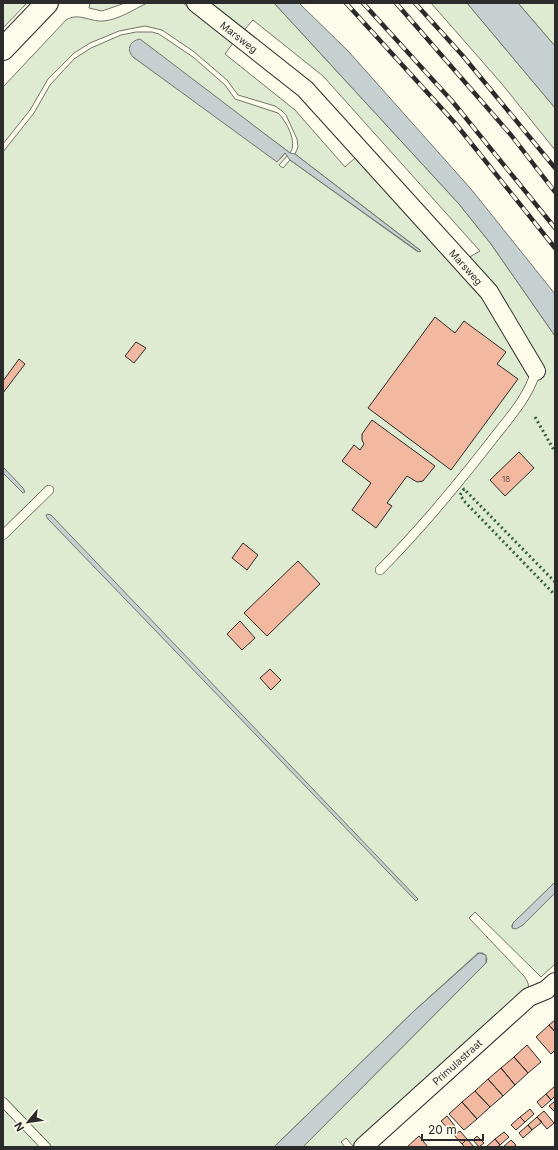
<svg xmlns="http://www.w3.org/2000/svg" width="558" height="1150" font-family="Inter,sans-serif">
	<rect width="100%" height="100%" fill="#fdfbea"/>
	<!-- green -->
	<path fill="#deebd1" stroke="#74746e" d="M5,3H27L3,28V5Z
		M90,3H125L102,11L89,8Z
		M147,3H183L233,43L225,54L295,110L345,167L356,157L454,266L480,251L323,76L253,20L244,30L211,3H274L459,204L491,244L555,336V882L512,925V927L523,925L555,893V964L541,977L475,912L469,918L524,976C529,983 530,987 526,994L353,1146L346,1138L341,1142L345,1147H303L486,963L487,959L483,953H478L414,1011L274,1147H3V152L34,113L50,85L74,59L91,48L121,35L136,32H152L159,34L193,57L225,85L235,99L278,113C286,121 298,142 290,153L231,109L133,57L280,159L285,153L288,155L279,165L283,168L290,160L418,252L420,250L295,154L298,147L297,139L286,115L282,111L275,106L238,95L227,80L193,51L162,30L145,26L119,31L90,43L74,53L48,79L30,110L3,144V87L66,20C78,12 90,22 103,21C118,20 133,10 147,3Z
		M431,3H467L555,108V150L502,84Z
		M518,3H555V46Z"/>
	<!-- water -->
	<path fill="#c7d0d0" stroke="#74746e" d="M274,3H299L349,52L471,189L555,294V336L491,244L459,204Z
		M467,3H518L555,46V108Z
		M140,39L290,153L295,154L421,251L419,252L290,160L285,153L277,162L133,57C126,49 130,41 140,39Z
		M3,467L23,488L25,492L23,493L3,473Z
		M47,514L51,515L418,899L416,901L414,899L48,519L46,516Z
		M555,882V893L523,925L516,929L512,928L513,923Z
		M479,953L486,955V963L303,1147H274L414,1011Z"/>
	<!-- building -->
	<path fill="#f2b8a0" stroke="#2b2b2b" d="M435,317L455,333L464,321L506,352L497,364L518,379L451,470L368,408Z
		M136,342L146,348L134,363L125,356Z
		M19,359L25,364L3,393V381Z
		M372,420L435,466L423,481L417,482L407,476L387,503L392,506L376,528L352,510L371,483L342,461L354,445L360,450L364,444L362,440V434Z
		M519,452L534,468L505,496L490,480Z
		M243,543L258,555L247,570L232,558Z
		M298,561L320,584L267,636L244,613Z
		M240,621L255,638L242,650L227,634Z
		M270,669L281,680L271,690L260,678Z
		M555,1020V1032L549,1025Z
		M549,1025L555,1032V1050L551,1054L536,1037Z
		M527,1045L541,1062L528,1073L514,1057Z
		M514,1057L528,1073L515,1085L501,1068Z
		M501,1068L515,1085L503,1096L488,1079Z
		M488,1079L503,1096L490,1107L475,1091Z
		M555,1086V1096L551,1100L546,1094Z
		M475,1091L490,1107L477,1119L462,1102Z
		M546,1094L551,1100L542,1108L537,1102Z
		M555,1101V1110L554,1111L549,1106Z
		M462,1102L477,1119L464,1130L449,1114Z
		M530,1109L534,1114L525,1122L520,1117Z
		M544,1111L554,1123L547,1129L537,1117Z
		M447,1116L455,1126L450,1131L441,1121Z
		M520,1117L525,1122L516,1130L511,1125Z
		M537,1117L542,1122L532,1130L528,1125Z
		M528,1125L532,1130L523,1138L519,1133Z
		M460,1131L467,1139L462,1144L454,1135Z
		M504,1132L509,1137L500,1145L495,1139Z
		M419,1136L428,1147H407Z
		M477,1136L484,1143L479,1147L473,1140Z
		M467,1139L474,1147H465L462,1144Z
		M495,1139L500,1145L497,1147H486Z
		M511,1140L516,1145L513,1147H503Z"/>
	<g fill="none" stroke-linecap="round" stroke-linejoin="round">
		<defs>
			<path id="lane" d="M3,535L49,490
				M380,570C421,529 457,485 492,440C509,418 528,398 536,371
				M3,1102L46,1147"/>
			<path id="street" d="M196,3L305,89L489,292L536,371
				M363,1147L529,997L546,990L555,982"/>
			<path id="secondary" d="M3,49L47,3"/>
		</defs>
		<!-- lane casing -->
		<use href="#lane" stroke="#2b2b2b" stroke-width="10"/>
		<!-- street casing -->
		<use href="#street" stroke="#2b2b2b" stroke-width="20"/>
		<!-- secondary casing -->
		<use href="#secondary" stroke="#2b2b2b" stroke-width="24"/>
		<!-- lane -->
		<use href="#lane" stroke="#fdfbea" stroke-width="9"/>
		<!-- street -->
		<use href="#street" stroke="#fdfbea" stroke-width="18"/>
		<!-- secondary -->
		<use href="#secondary" stroke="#fdfbea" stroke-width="22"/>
		<defs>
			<path id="rail" d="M346,3L455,123L555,248
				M363,3L452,101L555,228
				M396,3L511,135L555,192
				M415,3L463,56L555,168"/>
		</defs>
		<!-- rail casing -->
		<use href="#rail" stroke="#2b2b2b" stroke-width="4.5"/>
		<!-- rail -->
		<use href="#rail" stroke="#fdfbea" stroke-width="3" stroke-dasharray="9" stroke-linecap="butt"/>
		<!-- hedge -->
		<path stroke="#34623c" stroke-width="3" stroke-dasharray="2 3" stroke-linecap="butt" d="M535,417L555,452
			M555,582L464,489L460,495L465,502L555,595"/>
	</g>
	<g text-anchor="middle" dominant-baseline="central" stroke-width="3" stroke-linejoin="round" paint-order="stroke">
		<!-- number labels -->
		<g font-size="8" fill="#5d4e48">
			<text x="506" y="479">18</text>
		</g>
		<!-- street labels -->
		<g font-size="10" fill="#2b2b2b" stroke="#fdfbea">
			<text transform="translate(239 37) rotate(38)">Marsweg</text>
			<text transform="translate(466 267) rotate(48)">Marsweg</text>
			<text transform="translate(457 1062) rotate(-42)">Primulastraat</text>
		</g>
	</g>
	<!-- border -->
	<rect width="558" height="1150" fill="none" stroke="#2b2b2b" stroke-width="8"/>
	<!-- north arrow -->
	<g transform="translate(28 1122) rotate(241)" stroke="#fdfbea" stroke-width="3" paint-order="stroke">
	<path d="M0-3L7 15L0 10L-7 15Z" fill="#2b2b2b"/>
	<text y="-6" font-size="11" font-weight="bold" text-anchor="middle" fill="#2b2b2b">N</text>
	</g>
	<!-- scale -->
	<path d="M422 1134v6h61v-6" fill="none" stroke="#2b2b2b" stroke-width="2"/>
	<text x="428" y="1134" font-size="12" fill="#2b2b2b" stroke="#fdfbea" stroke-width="3" paint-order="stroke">20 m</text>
</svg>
